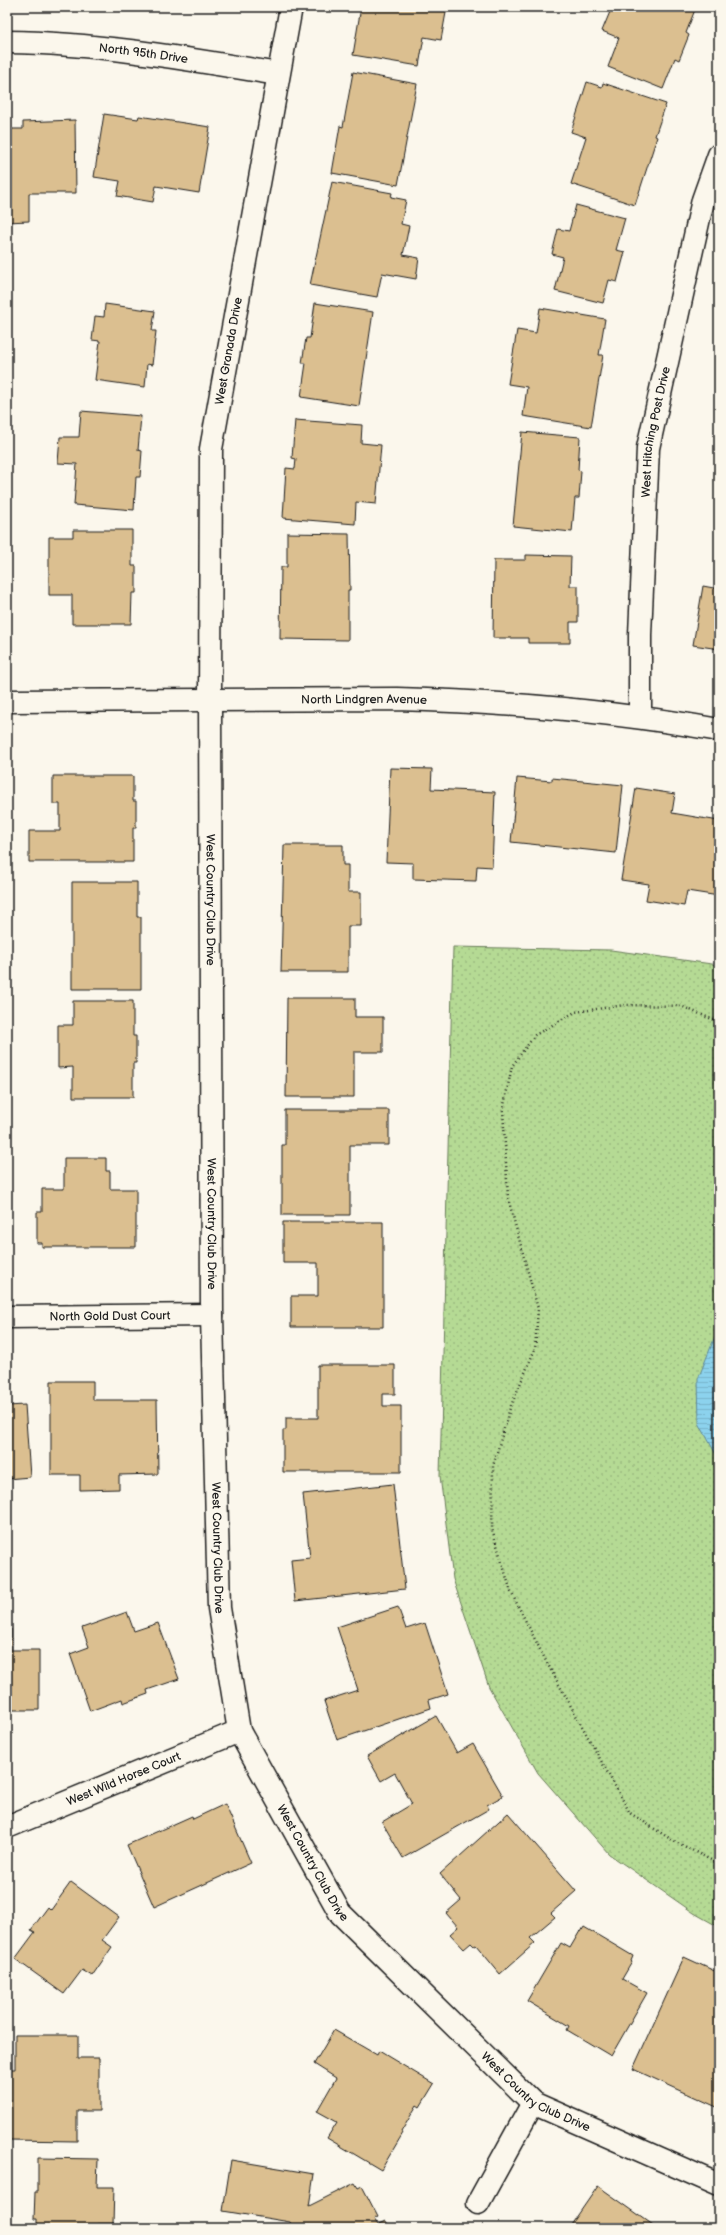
<svg xmlns="http://www.w3.org/2000/svg" width="726" height="2235" font-family="'Balsamiq Sans',sans-serif">
	<defs>
		<pattern id="grass-dots" width="8" height="8" patternUnits="userSpaceOnUse"><rect width="8" height="8" fill="#b5da94"/><path d="M2 2h.1M6 6h.1" fill="none" stroke="#9bba7f" stroke-width="1.8" stroke-linecap="round"/></pattern>
		<pattern id="water-rules" width="6" height="5" patternUnits="userSpaceOnUse"><rect width="6" height="5" fill="#8cd2ed"/><path d="M0 2.5h6" fill="none" stroke="#78b4cb"/></pattern>
	</defs>
	<rect width="100%" height="100%" fill="#fbf7ec"/>
	<filter id="ink" filterUnits="userSpaceOnUse"><feTurbulence type="fractalNoise" baseFrequency=".025" numOctaves="2"/><feDisplacementMap in="SourceGraphic" scale="8" xChannelSelector="R" yChannelSelector="G"/><feConvolveMatrix kernelMatrix="1 2 1 2 8 2 1 2 1" color-interpolation-filters="sRGB"/></filter>
	<g filter="url(#ink)">
		<!-- grass -->
		<path fill="url(#grass-dots)" stroke="#687b58" d="M453,947L611,950L719,965V1927L694,1913L609,1854L538,1773L489,1687L453,1579L440,1476Z"/>
		<!-- water -->
		<path fill="url(#water-rules)" stroke="#5f8999" d="M719,1337V1460L699,1423L698,1379L714,1339Z"/>
		<!-- building -->
		<path fill="#dbbf90" stroke="#1c1c1c" d="M361,7H447L441,40L424,37L419,66L353,55Z
			M612,7H696L686,33L689,35L679,60L675,58L663,89L608,67L619,38L602,31Z
			M353,72L417,84L398,185L332,173L340,126L343,127Z
			M587,82L602,87L603,83L666,104L655,136L657,137L635,205L571,184L586,137L571,132Z
			M104,114L138,119L139,116L210,127L199,193L156,186L153,202L117,196L120,181L94,177Z
			M75,120L76,193H29V221L7,222V129H23V122Z
			M332,182L392,193L391,197L406,200L401,224L409,226L403,255L419,258L416,279L382,273L377,297L310,285Z
			M576,205L625,218L616,250L625,252L617,282L609,280L603,303L555,291L563,257L552,254L558,229L569,231Z
			M315,303L373,312L359,406L301,397L306,363H302L306,338H310Z
			M105,304L155,311L152,331H156L152,365L147,364L145,387L95,380L100,341L92,340L95,316L104,317Z
			M540,308L605,319L599,355H603L591,427L523,416L527,387L508,384L517,330L536,333Z
			M81,411L141,416L138,450L142,451L140,477H136L134,510L74,505L77,464L58,463L60,437H79Z
			M295,420L362,425L361,443L381,445L376,504L356,502L355,524L283,518L286,468L295,469L296,459L292,458Z
			M522,432L580,437L578,470L581,471L579,498H575L572,532L513,526Z
			M73,530H132V566H136V593H132L131,624H72V595H49V537H73Z
			M287,533L349,534L350,590H348V640L280,639L281,567H287Z
			M526,555L571,556L570,586H578V622H570V643H528V638H493L494,560H526Z
			M703,586L719,589V649L693,645Z
			M390,768L432,769L431,789L495,792L492,867L477,866L476,881L413,879V863L386,862Z
			M53,776H133V801H136V828H133V862H29V831H60V804H53Z
			M517,778L552,781V778L623,785L616,853L511,842Z
			M636,788L675,794L672,813L719,821V896L687,891L684,906L646,900L649,884L621,880Z
			M284,845H343V865H348V892H361V926H348V972H281Z
			M72,882H137V917H141V989H72Z
			M287,998H355V1017H383V1052H354V1097H286Z
			M73,1001H133V1036H136V1063H133V1097H73V1067L58,1068V1025H73Z
			M285,1110H389V1145H350V1215H282V1145H285Z
			M64,1158H106V1171H110V1189H136V1247H42V1243H37V1212H42V1189H64Z
			M283,1222H383V1327H291V1296H318V1263H283Z
			M318,1365H395V1394H383V1406H401V1472H283V1430H286V1418H318Z
			M51,1381H93V1400H157L158,1474L119,1475V1489L80,1490V1475H51Z
			M25,1405L30,1477L7,1479V1406Z
			M393,1484L405,1589L295,1601L291,1560L310,1558L303,1494Z
			M398,1607L406,1629L425,1623L448,1694L429,1700L431,1708L337,1740L324,1701L358,1690L337,1627Z
			M127,1612L134,1631L158,1623L179,1679L147,1690L148,1694L123,1703L122,1699L90,1711L70,1654L89,1647L82,1628Z
			M7,1629H11V1650H39V1710H7Z
			M436,1716L457,1753L473,1744L503,1796L487,1805L489,1809L403,1858L382,1822L412,1804L395,1773L381,1781L367,1756Z
			M225,1804L251,1863L154,1907L127,1845L192,1816L193,1819Z
			M508,1813L576,1891L551,1913L555,1917L530,1938L535,1943L500,1974L476,1945L474,1946L471,1943L464,1949L450,1934L458,1927L446,1913L461,1900L440,1874Z
			M71,1882L119,1917L102,1940L112,1947L92,1976L82,1970L64,1994L15,1959L35,1932L31,1930L48,1907L51,1910Z
			M584,1927L633,1956L631,1961L632,1962L622,1979L647,1993L611,2056L567,2030L569,2026L527,2001L561,1943L570,1948L580,1931L581,1932Z
			M684,1957L719,1973V2108L633,2069Z
			M334,2030L377,2055L379,2051L434,2084L420,2107L417,2105L401,2132L403,2133L381,2170L327,2138L337,2122L317,2111L336,2078L314,2064Z
			M15,2035H78V2058H99V2111H77V2141L9,2140L10,2069H15Z
			M38,2158L98,2159L97,2187H114L113,2224H97V2228H37V2219H34L35,2192H38Z
			M231,2160L314,2174L309,2206L355,2183L358,2188L362,2186L378,2217L374,2219L378,2225L386,2221L390,2228H293L290,2222L223,2211Z
			M598,2186L653,2225L651,2228H569Z"/>
		<g fill="none" stroke-linecap="round" stroke-linejoin="round">
			<defs>
				<g id="minor">
					<path id="s1" d="M291,7L211,449L210,700L212,1315L219,1608L239,1731L340,1913L533,2103L719,2185"/>
					<path id="s2" d="M7,42C99,43 188,59 278,74"/>
					<path id="s3" d="M7,701L397,699C506,702 612,711 719,730"/>
					<path id="s4" d="M640,716V635L648,448L703,200L719,155"/>
					<path id="s5" d="M7,1317L212,1315"/>
					<path id="s6" d="M7,1827L239,1731"/>
					<path d="M478,2203L533,2103"/>
				</g>
			</defs>
			<!-- minor casing -->
			<use href="#minor" stroke="#1c1c1c" stroke-width="25"/>
			<!-- path -->
			<path stroke="#1c1c1c" stroke-width="2.5" stroke-dasharray="1 3" stroke-linecap="butt" d="M719,1026L714,1020L681,1006L625,1005L575,1012L535,1035L512,1066L503,1110L508,1198L538,1309L535,1349L510,1408L493,1466L492,1529L511,1592L546,1661L630,1813L672,1840L719,1864"/>
			<!-- minor -->
			<use href="#minor" stroke="#fbf7ec" stroke-width="22"/>
		</g>
	</g>
	<g text-anchor="middle" dominant-baseline="central" stroke-width="3.5" stroke-linejoin="round" paint-order="stroke">
		<!-- street labels -->
		<g font-size="12" fill="#1c1c1c" stroke="#fbf7ec">
			<text stroke="none"><textPath href="#s2" startOffset="137">North 95th Drive</textPath></text>
			<text transform="translate(229 351) rotate(-80)">West Granada Drive</text>
			<text stroke="none"><textPath href="#s4" startOffset="285">West Hitching Post Drive</textPath></text>
			<text stroke="none"><textPath href="#s3" startOffset="357">North Lindgren Avenue</textPath></text>
			<text stroke="none"><textPath href="#s1" startOffset="900">West Country Club Drive</textPath></text>
			<text stroke="none"><textPath href="#s1" startOffset="1224">West Country Club Drive</textPath></text>
			<text stroke="none"><textPath href="#s5" startOffset="103">North Gold Dust Court</textPath></text>
			<text stroke="none"><textPath href="#s1" startOffset="1548">West Country Club Drive</textPath></text>
			<text stroke="none"><textPath href="#s6" startOffset="126">West Wild Horse Court</textPath></text>
			<text stroke="none"><textPath href="#s1" startOffset="1884">West Country Club Drive</textPath></text>
			<text stroke="none"><textPath href="#s1" startOffset="2208">West Country Club Drive</textPath></text>
		</g>
	</g>
	<!-- margin -->
	<rect width="726" height="2235" fill="none" stroke="#fbf7ec" stroke-width="24"/>
	<rect x="12" y="12" width="702" height="2211" fill="none" stroke="#1c1c1c" stroke-width="1.5" filter="url(#ink)"/>
</svg>
